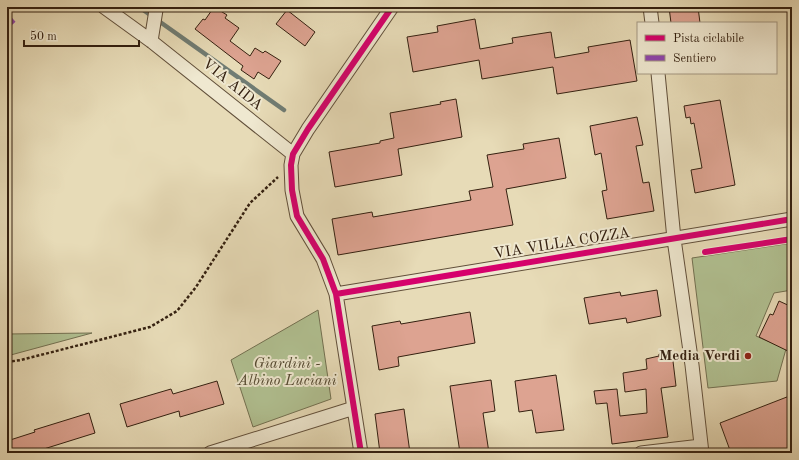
<svg xmlns="http://www.w3.org/2000/svg" width="799" height="460" font-family="'Old Standard TT',serif">
	<rect width="100%" height="100%" fill="#e7dbb7"/>
	<filter id="stains"><feTurbulence type="fractalNoise" baseFrequency=".005" numOctaves="4"/><feColorMatrix values="0 0 0 0 .2 0 0 0 0 .09 0 0 0 0 .02 0 0 0 .5 -.17"/></filter>
	<radialGradient id="worn" r=".72"><stop offset=".6" stop-color="#630" stop-opacity="0"/><stop offset="1" stop-color="#630" stop-opacity=".3"/></radialGradient>
	<!-- green -->
	<path fill="#b1c192" stroke="#727051" d="M792,243V290L774,293L756,336L786,349L777,381L708,388L692,258Z
		M318,310L331,399L253,427L231,360Z
		M92,333L7,356V334Z"/>
	<g fill="none" stroke-linecap="round" stroke-linejoin="round">
		<!-- stream -->
		<path stroke="#707c73" stroke-width="4.5" d="M139,7L284,110"/>
	</g>
	<!-- building -->
	<path fill="#dda391" stroke="#342010" d="M214,7L227,15L225,18L239,28L230,41L250,56L255,48L263,53L265,51L281,61L269,79L258,72L254,79L241,70L243,66L195,29L203,19L205,20Z
		M669,7H698L700,23H671Z
		M287,10L315,32L305,46L276,24Z
		M475,19L480,49L513,43L512,38L551,32L555,58L589,52L588,47L630,40L637,81L557,94L553,67L482,79L479,60L413,72L407,37L438,32L437,26Z
		M456,99L462,137L398,149L402,175L335,187L329,152L380,143V141L394,138L390,113L441,104L440,102Z
		M720,100L735,185L695,193L691,170L702,168L694,123L691,124L690,117L686,118L684,106Z
		M637,117L643,145L636,146L643,183L649,182L654,211L607,219L602,191L607,190L601,153L595,155L590,126Z
		M559,138L566,178L506,189L513,225L338,255L332,219L372,212L373,217L471,200L469,191L493,187L487,155L524,149L523,144Z
		M657,290L661,316L627,323L626,318L589,324L584,298L620,292L621,296Z
		M779,301L792,307V353L759,337L770,314L773,315Z
		M470,312L475,343L398,357L399,366L379,370L372,326L400,321L401,324Z
		M672,353L676,386L661,388L668,437L612,444L607,403L596,404L594,391L617,389L620,416L647,413L646,389L625,392L623,373L647,369L646,359L659,356V354Z
		M556,375L564,430L536,433L532,410L519,412L515,381Z
		M491,380L495,411L483,413L489,453H460L450,386Z
		M217,381L224,404L180,417L179,411L127,427L120,404L171,389L173,394Z
		M792,395V449L780,453H731L720,423Z
		M404,409L410,453H380L375,414Z
		M89,413L95,433L31,453H7V441L35,432L34,430Z"/>
	<g fill="none" stroke-linecap="round" stroke-linejoin="round">
		<defs>
			<path id="minor" d="M104,7L151,41L293,154
				M650,7L652,23
				M151,41L156,10L154,7
				M658,73L674,239L692,365L702,453
				M336,294L792,219
				M210,453L354,408
				M361,453L336,294L323,259L297,216L292,190L291,165L293,154L308,129L392,7
				M641,453L701,446"/>
		</defs>
		<!-- minor casing -->
		<use href="#minor" stroke="#614f3a" stroke-width="15"/>
		<!-- path -->
		<path stroke="#342010" stroke-width="2.5" stroke-dasharray="3 2" stroke-linecap="butt" d="M7,362L21,360L150,327L177,311L196,287L250,203L278,177"/>
		<!-- minor -->
		<use href="#minor" stroke="#efe8d0" stroke-width="13"/>
		<!-- quiet -->
		<path stroke="#8e44ad" stroke-width="5" stroke-dasharray="10 5" stroke-linecap="butt" d="M7,16L15,25"/>
		<defs>
			<path id="cycleway" d="M705,252L792,239
				M336,294L792,219
				M361,453L336,294L323,259L297,216L292,190L291,165L293,154L308,129L392,7"/>
		</defs>
		<!-- cycleway casing -->
		<use href="#cycleway" stroke="#efe8d0" stroke-width="8"/>
		<!-- cycleway -->
		<use href="#cycleway" stroke="#d6006c" stroke-width="6"/>
	</g>
	<!-- markers -->
	<circle fill="#8f2418" stroke="#efe8d0" stroke-width="1.5" cx="748" cy="356" r="4"/>
	<g text-anchor="middle" dominant-baseline="central" stroke-width="4" stroke-linejoin="round" paint-order="stroke">
		<!-- street labels -->
		<g font-size="15" fill="#342010" stroke="#efe8d0">
			<text transform="translate(232 85) rotate(39)">VIA AIDA</text>
			<text transform="translate(562 244) rotate(-9)">VIA VILLA COZZA</text>
		</g>
		<!-- poi labels -->
		<g font-size="15" font-weight="bold" fill="#342010" stroke="#efe8d0" text-anchor="end">
			<text x="740" y="356">Media Verdi</text>
		</g>
		<!-- park labels -->
		<g font-size="15" font-style="italic" fill="#534830" stroke="#efe8d0">
			<text x="287" y="364">Giardini -<tspan x="287" dy="17">Albino Luciani</tspan></text>
		</g>
	</g>
	<!-- margin -->
	<rect width="799" height="460" fill="none" stroke="#e7dbb7" stroke-width="24"/>
	<rect x="8" y="8" width="783" height="444" fill="none" stroke="#342010" stroke-width="2"/>
	<rect x="12" y="12" width="775" height="436" fill="none" stroke="#342010"/>
	<!-- legend -->
	<rect x="637" y="22" width="140" height="52" fill="#efe8d0" stroke="#a49883"/>
	<rect x="645" y="35" width="20" height="6" fill="#d6006c" stroke="#a49883"/>
	<text x="673" y="42" font-size="12" fill="#342010">Pista ciclabile</text>
	<rect x="645" y="55" width="20" height="6" fill="#8e44ad" stroke="#a49883"/>
	<text x="673" y="62" font-size="12" fill="#342010">Sentiero</text>
	<!-- scale -->
	<path d="M24 40v6h115v-6" fill="none" stroke="#342010" stroke-width="2"/>
	<text x="30" y="40" font-size="12" fill="#342010" stroke="#efe8d0" stroke-width="3" paint-order="stroke">50 m</text>
	<rect width="100%" height="100%" filter="url(#stains)"/>
	<rect width="100%" height="100%" fill="url(#worn)"/>
</svg>
